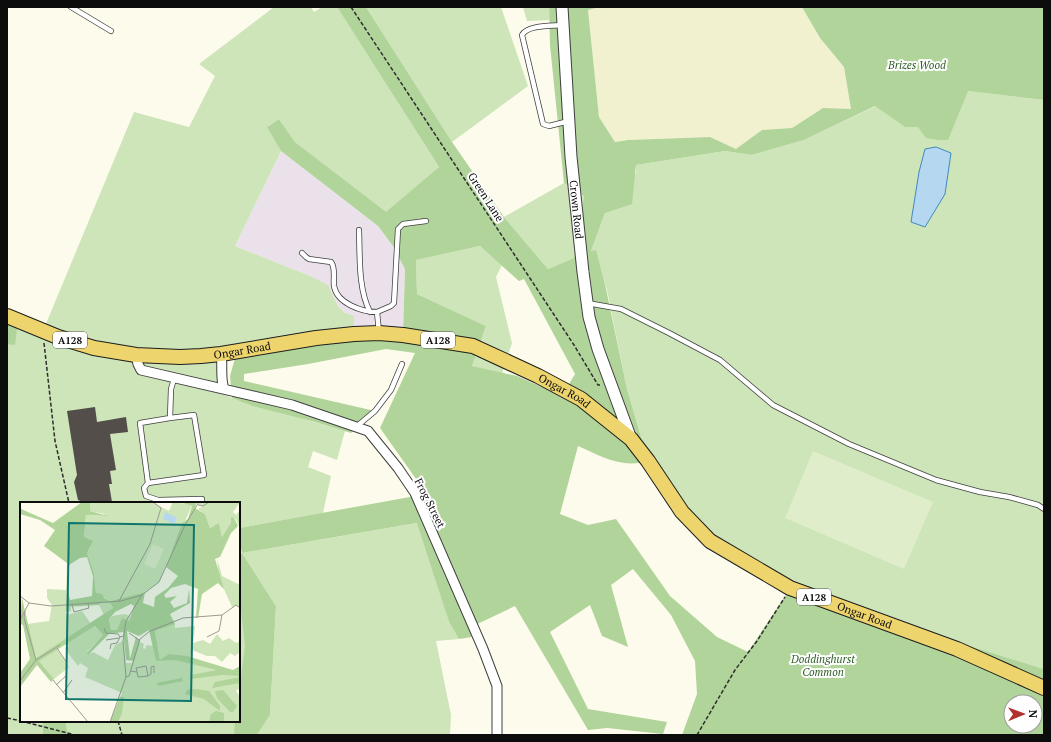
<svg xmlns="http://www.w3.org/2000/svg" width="1051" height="742" font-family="'PT Serif',serif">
	<rect width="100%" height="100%" fill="#fdfbec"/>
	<!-- industrial -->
	<path fill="#eae1ea" d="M281,151L378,226L393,246L405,269L403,335L354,334L345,313L338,306L331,290L310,276L235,246Z"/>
	<!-- farmland -->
	<path fill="#f1f0cf" d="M599,7H802L820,38L844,67L851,109L823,108L792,128L762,130L736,149L710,137L628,140L615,142L599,117L588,9Z"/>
	<!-- green -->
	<path fill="#cde5b9" d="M274,7H311L314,12L322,7H337L439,167L386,213L295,142L279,119L268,126L281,151L235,246L310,276L328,285L338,306L345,313L354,316V334L221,354L222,384L213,390L232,398L345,431L337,460L313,451L308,467L331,476L323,513L239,528V503H21V721H239V553L244,592L249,688L241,735H7V316L43,331L134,112L189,127L215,76L199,64Z
		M366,7H501L528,86L452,142Z
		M523,7H549V20L527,21Z
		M968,91L1044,100V669L967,645L795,581L761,571L710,542L648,461L627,389L607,290L596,252L591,251L605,213L636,173V165L725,151L752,155L804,140L876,106L905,127Z
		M564,183L584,196L574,258L548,269L504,217Z
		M480,246L502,265L496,277L512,343L502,374L472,366L486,326L417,294L416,260Z
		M418,523L449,622L459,639L436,641L451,715L450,735H257L270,715L276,606L242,553Z"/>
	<!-- forest -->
	<path fill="#b1d49a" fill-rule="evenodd" d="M337,7H366L452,142L504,217L548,269L574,258L584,196L564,183L550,45L549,7H599L588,10L599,117L615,142L628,140L710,137L736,149L762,130L792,128L823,108L851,109L844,67L820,38L802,7H1044V100L968,91L948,140H938L926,138L918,127H905L875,106L804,140L752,155L725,151L636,165L632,204L605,213L591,251L596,250L605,284L627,389L648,461C621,469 601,456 578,446L560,514L588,525L616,519L670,596L717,637L748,652L795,581L967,645L1044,669V735H682L697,694L695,661L671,615L633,569L611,585L628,647L602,636L590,605L550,632L588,709L667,722L663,734L607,728L588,730L515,606L469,628L472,637L459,639L449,622L417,523L242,553L276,606L270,715L257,735H234L235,721H239V693L245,646L239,590V555L242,553L239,540V528L410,497L421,486L380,428L415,353L386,349L308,364L244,374V381L375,411L351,433L315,422L253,406L232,398L230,376L237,351L403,335L405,269L393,246L378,226L281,151L267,127L279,119L295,142L386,212L439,167ZM480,246L519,281L524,279L575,374L562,396L517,376L472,366L486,326L417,294L416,260ZM1011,702H1035V726H1011Z
		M7,316L18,321L15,345L7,344Z
		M43,721H65L68,735H43Z"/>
	<!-- pitch -->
	<path fill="#dfedca" d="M813,451L933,502L904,569L785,518Z"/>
	<!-- water -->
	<path fill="#b5d7f0" stroke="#4288c1" d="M936,147L951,153L945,194L925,227L911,222L919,172L925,149Z"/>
	<!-- building -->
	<path fill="#534e49" d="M95,407L97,422L126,417L128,432L110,434L116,470L110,471L112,484H109L112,502L108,503H85L78,500L74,482L77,475L67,411Z"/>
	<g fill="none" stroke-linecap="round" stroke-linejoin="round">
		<defs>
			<path id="service" d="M71,7L111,31
				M562,25C551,26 527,25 522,35L543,124L549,126L569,121
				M359,230C360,256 358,289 370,312
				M302,253L306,257L309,259L331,262C336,268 333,279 334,286C337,304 363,312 377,312L379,332
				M587,303L621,309L669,333L720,360L773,405L849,444L936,480L980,492L1009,497L1038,505L1044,509
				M377,312L391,306L394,303L398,229L403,224L426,221
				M170,418L140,423L148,483L204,475L194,415L170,418L171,389L174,379
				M356,427L375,411L391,390L402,364
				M148,483L144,488L146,496L158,500L202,499V503"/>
			<path id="minor" d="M221,354C223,366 220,378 224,389
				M136,355L138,364L141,370L292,405L368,431L398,468L415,493L483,649L497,686V735"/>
			<g id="tertiary">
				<path id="s1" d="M562,7L571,157L583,272L589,317L598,349L631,439"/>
			</g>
			<g id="primary">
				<path id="s2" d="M7,316L58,337L94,348L136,355L180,357L201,356L221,354L316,338L354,334L379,333L403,335L473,346L538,376L581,399L631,439L648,461L682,512L710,541L790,588L957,649L1044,688"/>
			</g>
		</defs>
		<!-- service casing -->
		<use href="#service" stroke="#3f3f3f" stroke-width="6"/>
		<!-- minor casing -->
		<use href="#minor" stroke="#3f3f3f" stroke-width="11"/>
		<!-- tertiary casing -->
		<use href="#tertiary" stroke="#3f3f3f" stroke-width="13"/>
		<!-- primary casing -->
		<use href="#primary" stroke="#1d1d1d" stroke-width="16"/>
		<!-- path -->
		<path stroke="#2e2e2e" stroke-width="1.5" stroke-dasharray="4 2" stroke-linecap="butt" d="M351,7L574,345L598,385H600
			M44,343L55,441L69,503
			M7,718L21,721
			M21,721L75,735
			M118,721L122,735
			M697,735L735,670L757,641L785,597"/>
		<!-- service -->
		<use href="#service" stroke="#fff" stroke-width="4.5"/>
		<!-- minor -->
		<use href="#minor" stroke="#fff" stroke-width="9"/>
		<!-- tertiary -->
		<use href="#tertiary" stroke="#fff" stroke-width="11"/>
		<!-- primary -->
		<use href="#primary" stroke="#edd46d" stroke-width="14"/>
	</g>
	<g text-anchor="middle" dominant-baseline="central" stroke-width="4" stroke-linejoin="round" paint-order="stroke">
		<!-- shield labels -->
		<g fill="#fff" stroke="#555" stroke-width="1">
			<rect x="53" y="332" width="34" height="16" rx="3"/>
			<rect x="421" y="332" width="34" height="16" rx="3"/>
			<rect x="797" y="589" width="34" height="16" rx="3"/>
		</g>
		<g font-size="10" font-weight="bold" fill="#0c0c0c">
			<text x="70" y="340">A128</text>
			<text x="438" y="340">A128</text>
			<text x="814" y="597">A128</text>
		</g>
		<!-- park labels -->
		<g font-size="11" font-style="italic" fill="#2b5d22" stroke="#fff">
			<text x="917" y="65">Brizes Wood</text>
			<text x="823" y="659">Doddinghurst<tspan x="823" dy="13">Common</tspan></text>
		</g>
		<!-- street labels -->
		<g font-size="11" fill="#0c0c0c" stroke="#fff">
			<text transform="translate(486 197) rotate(57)">Green Lane</text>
			<text stroke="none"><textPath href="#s1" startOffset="203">Crown Road</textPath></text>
			<text stroke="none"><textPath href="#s2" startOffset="242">Ongar Road</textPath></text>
			<text stroke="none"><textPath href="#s2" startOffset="577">Ongar Road</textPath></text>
			<text transform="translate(430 503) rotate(63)">Frog Street</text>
			<text stroke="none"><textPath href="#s2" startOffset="961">Ongar Road</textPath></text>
		</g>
	</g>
	<!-- overview -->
	<g transform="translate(20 502)">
		<rect width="220" height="220" fill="#fdfbec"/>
		<path d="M70,0H132L149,9L153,0L172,3L139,80L125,90L90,99L76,91L74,71L67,51L70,46L64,35L66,13L82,14L85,12L69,9ZM179,0H220L213,10L216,13L220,8V26L215,16L202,35L199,21L190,26L185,12L178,7L183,4L178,3ZM197,56L202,74L220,83V106L216,103L212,105L199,76ZM27,87L46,88V105H51V109L45,110L47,113L62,109L71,122L16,156L7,122L29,119L32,103L27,96ZM81,100L91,102L93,106L84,113L79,103ZM105,112L110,114L109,119L102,117L97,128H91L89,117L92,114ZM155,122V126L175,124L173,141L183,138L190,142L197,132L203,139L209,136L216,141L220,139V150L215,154L210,151L202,160L195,154H187L172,148L170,156L149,152L220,172V186L216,189L220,195V220H90L102,191L65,175L68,166L60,161L58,164L45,147L49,144L47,141L75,124L83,133L67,150L69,152L73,150L88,158L95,143L103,139L106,161H112L120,140L124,142L123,146L125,147L127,143L133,144L136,159L140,158L135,129ZM37,147L49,165L34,177L19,159Z" fill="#cde5b9"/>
		<path d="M62,0H70V9L88,14L66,13L64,35L73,39L67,51L74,71L76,91L82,92L84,96L90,99L125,90L123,101L134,105L135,95L148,86L158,74L146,65L162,21L168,17L172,4L160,0H177L175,6L185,12L190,26L199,21L202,35L211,21V15L214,16L218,24L211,31L200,55L195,57L204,87L198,81L182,92L178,116H176L178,87L165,82L151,86L144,93L146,96L157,94L150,100L154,106L167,101L169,87L170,101L150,112L155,122L135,129L140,158L149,152L167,154L213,168L220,164V174L203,173L170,177L171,173L197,168L155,158L136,159L129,128L119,134L107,129L110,157L116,135L120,139L114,159L106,158L103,130L89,132L68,153L67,151L83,133L75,124L19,159L34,177L31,180L17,163L0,185V171L10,157L3,123L0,122L2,96L16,156L93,106L91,102L81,100L79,103L46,105L47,61L24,44L35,28L20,18L0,12L1,7L33,21ZM67,55L73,74L72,94L50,98L47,86L49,63L60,56ZM111,102L114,104L109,119L102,116L97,128H91L89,117L95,110ZM220,175V181L192,186L195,180ZM162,176L163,179L138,184L137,181ZM175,187L189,189L200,204V209L184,197L165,192L167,188ZM203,188L217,204L213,210H210L197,196L195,189ZM100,195H104L102,211L98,220H90ZM196,209L204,211V220H189L191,212Z" fill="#b1d49a" fill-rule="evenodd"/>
		<path d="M133,42L144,47L135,67L124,62Z" fill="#dfedca"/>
		<path d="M145,10L157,16L154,22L143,17Z" fill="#b5d7f0"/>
		<path fill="none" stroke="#9d9b92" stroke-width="1" d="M178,3L183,4L189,0M0,94L9,101L31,104L101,99L122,93M99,99L130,42L141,6L133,0M52,103L54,110L69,106L68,102M5,109L4,116L16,158M0,118L9,101M84,126L86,131L98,132L100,135M109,131L119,138M187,135L199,129L202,113M86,138L99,136M37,146L47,161M90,147L91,142L97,141L100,135L103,134M110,169L117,170L116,166L126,164L128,174L118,175L117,170M128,174L131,172V165L134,164V171M106,175L109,174L120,137L130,129L163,116L202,113L216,103L220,106M33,178L68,220M0,179L16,158L40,143M36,183L47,173M43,191L52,178M90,220L106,175L103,139L106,119L122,93L139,80L165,23L179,0"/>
		<path fill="#0f766e" fill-opacity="0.15" stroke="#0f766e" stroke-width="2" d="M49,21L174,23L171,199L46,197Z"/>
		<rect width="220" height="220" fill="none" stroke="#0c0c0c" stroke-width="2"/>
	</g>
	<!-- border -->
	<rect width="1051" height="742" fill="none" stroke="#0c0c0c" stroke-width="16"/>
	<!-- north arrow -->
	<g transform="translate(1023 714) rotate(89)"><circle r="19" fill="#ffffff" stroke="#9e9e9e"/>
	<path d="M0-3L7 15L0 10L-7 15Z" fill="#b03130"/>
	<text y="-6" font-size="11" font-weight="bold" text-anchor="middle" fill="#0c0c0c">N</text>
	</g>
</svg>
